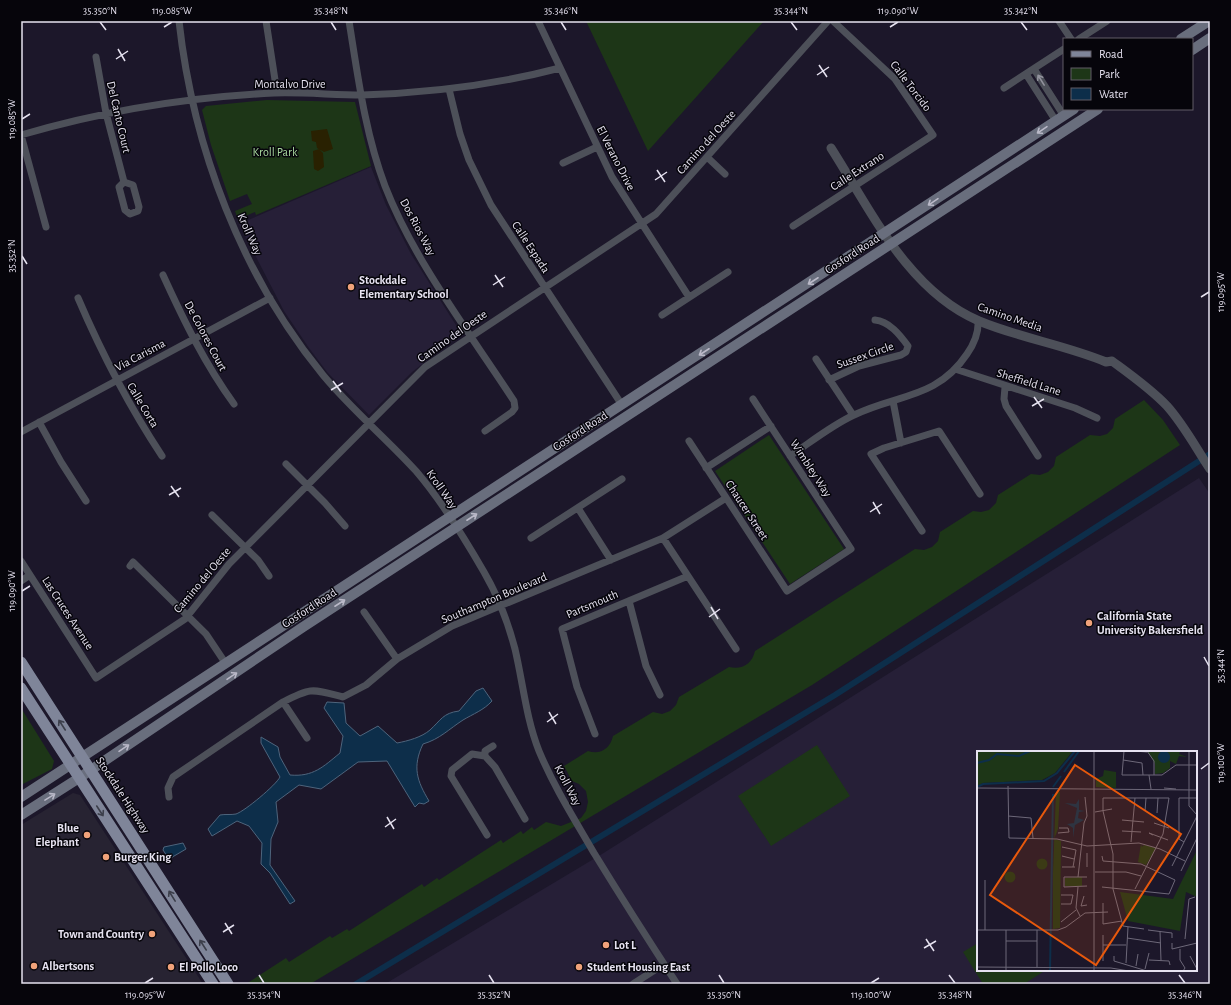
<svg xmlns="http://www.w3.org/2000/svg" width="1231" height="1005" font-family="'Alegreya Sans',sans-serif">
	<rect width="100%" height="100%" fill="#1c172a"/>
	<!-- commercial -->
	<path fill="#272332" d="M73,793L80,795L203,984H21V825Z"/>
	<!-- built -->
	<path fill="#261f37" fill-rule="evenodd" d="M371,167L386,205L411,254L459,330L460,335L412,372L369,415L327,372L309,348L284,311L239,224Z
		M1199,478L1210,494V984H385L602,854ZM978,752H1196V970H978Z"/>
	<!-- green -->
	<path fill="#1d3617" d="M586,21H764L648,151Z
		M267,100L355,102L371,166L256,215L255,212L238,219L235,211L252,204L247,194L230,201L211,145L202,110L206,106Z
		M1144,400L1163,420L1180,445L812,685L310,984H246L286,958L289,962L330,936L332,938L347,929L349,931L422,884L424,887L437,878L439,880L501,840L503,843L521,831L523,834L532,827L534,830L546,822L561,826L581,818L586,811L588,802L586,791L579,784L572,781L564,766L588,751C600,755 610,749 613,736L653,712L662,714L670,711L676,705L679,697L729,667C742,670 752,664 755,651L915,549L924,550L932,547L938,541L940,532L973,511L981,512L989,510L996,503L998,495L1031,474L1040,475L1048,472L1054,466L1056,457L1090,435L1100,436L1107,434L1113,428L1115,419Z
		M769,435L844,549L790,584L715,471Z
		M21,708L54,761L52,769L21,785Z
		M817,745L850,796L771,846L738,796Z
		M978,943V970H1046L1024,984H983L963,952Z"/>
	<!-- sand -->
	<path fill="#292101" d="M327,129L333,149L324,152L317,148L316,142L312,141L311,131Z
		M319,149L323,153L324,167L318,171L314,169L313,151Z"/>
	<!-- water -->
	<path fill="#0d2e4a" stroke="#4e647c" d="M483,688L492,701C484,710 473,714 463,720C449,729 440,739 423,744C412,767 417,781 429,801L424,804L419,803L415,807L387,761L358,762L321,789L299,785L276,802L278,822L271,839L270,865L295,901L290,904L270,873L261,864L262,843L249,826L237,821L212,836L208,829L220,815C225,814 231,815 236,814C245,811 276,785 280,777L261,743V737L278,747L280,757L290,775C313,777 323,767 340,753L343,736L324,708L327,702L344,703L346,723L360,736L378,726L397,743C408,741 422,737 430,730C441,720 443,713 459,711L476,691Z
		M183,843L186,849L169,859L163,850L164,847Z"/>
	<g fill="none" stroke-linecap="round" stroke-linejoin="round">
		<!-- canal -->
		<path stroke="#0d2e4a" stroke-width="6" d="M356,984L835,695L1210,454"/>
		<!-- minor -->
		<path stroke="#4d5059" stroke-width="7" d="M179,21C193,148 242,276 323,375C352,410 386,438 416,471C440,499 465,539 484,572C498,596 508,622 515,649C523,683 526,718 539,751C554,787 575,820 594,853C621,897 649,941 677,984
			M266,21L277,93
			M349,21C358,77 365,133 385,186C414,261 470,333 514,401L515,408L512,412L485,431
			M538,21L612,177L689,297
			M1059,21L1071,39
			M1079,39L1107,21
			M96,57L106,113L124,182L119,187L125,210L130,214L138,211L139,207L133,185L124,182
			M1034,69L1064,116
			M1026,74L1056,121
			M1004,88L1064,49
			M449,89L460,134L469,160L491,205L622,405
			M21,135C103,111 189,97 274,93C304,92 333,95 362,95C429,93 495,85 560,68
			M21,135L46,227
			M707,157L725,174
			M563,163L597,147
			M793,226L933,135L895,79L833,21
			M163,275C184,321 205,364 234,404
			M78,298C102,354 129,406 162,456
			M662,315L728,272
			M816,359L853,415
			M955,369L1075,408L1097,418
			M829,380L859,366L901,355L906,352L908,346C900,335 889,321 875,320
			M1005,387L1004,399L1006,406L1038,456
			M893,401L901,443
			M39,422L61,462L86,501
			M21,432L270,298
			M689,441L787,591L851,549L753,399
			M790,456C811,442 832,425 854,415C897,394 937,399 967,354C974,344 979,332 978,320
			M286,464L325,503L345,526
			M706,468L771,426
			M578,508L611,560
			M212,515L258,560L269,576
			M922,531L871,454L884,448L939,431L980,494
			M531,538L622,479
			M663,538L736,649
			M21,561L96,678L185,619L229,564L425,367L656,214L828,21
			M130,566L133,562L206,634L226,664
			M21,581L30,575
			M629,601L646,666L660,695
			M364,612L397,659
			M283,702L307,738
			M595,734L577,687L562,629L688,576
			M485,756V751L493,746
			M169,797L168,788L173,777L283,702C312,687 312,689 343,697L366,685L397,659L452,626L663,538L726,498
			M487,835L451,776L452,770L472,754L485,756L495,767L525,819
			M633,984L664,964"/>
		<!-- tertiary -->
		<path stroke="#4d5059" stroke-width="9" d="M831,148C870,209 908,291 979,321C1020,338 1065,345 1106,362L1112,361C1131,375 1151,389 1167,406C1184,425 1196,448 1210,469"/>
		<!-- secondary -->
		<path stroke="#696e7d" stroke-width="10" d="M1181,39L1209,21
			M1192,50L1210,38
			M21,797L1074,109
			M21,815L79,778L303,627L1098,109"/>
		<!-- primary -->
		<path stroke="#7f8599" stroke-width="11" d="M21,662L228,984
			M21,688L213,984"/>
	</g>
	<!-- one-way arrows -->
	<defs><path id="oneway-shaft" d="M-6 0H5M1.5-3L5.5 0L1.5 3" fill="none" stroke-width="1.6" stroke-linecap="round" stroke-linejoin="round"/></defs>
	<use stroke="#92929d" href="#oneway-shaft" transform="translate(1041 80) rotate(-122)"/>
	<g stroke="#bab9c8">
		<use href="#oneway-shaft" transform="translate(1042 130) rotate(146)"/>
		<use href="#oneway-shaft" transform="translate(933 202) rotate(146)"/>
		<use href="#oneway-shaft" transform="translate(813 281) rotate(147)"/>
		<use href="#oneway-shaft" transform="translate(704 352) rotate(147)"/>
		<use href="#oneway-shaft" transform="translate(472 517) rotate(-33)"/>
		<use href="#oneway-shaft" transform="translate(340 603) rotate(-33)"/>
		<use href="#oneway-shaft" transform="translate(232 676) rotate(-34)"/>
		<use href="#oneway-shaft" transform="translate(124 748) rotate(-34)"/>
		<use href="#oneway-shaft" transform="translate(50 797) rotate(-32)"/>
	</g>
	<g stroke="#3c3f4b">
		<use href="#oneway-shaft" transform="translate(62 725) rotate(-123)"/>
		<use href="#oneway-shaft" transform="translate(100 811) rotate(57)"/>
		<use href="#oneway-shaft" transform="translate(172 896) rotate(-122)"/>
		<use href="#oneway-shaft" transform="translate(203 945) rotate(-123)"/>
	</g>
	<!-- ticks -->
	<path fill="none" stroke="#e6e2f0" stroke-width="1.5" d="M100,22L106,30M331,22L336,30M561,22L566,30M791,22L797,30M1021,22L1027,30M164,27L172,22M890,27L898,22M118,49L125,61M116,59L128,51M819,65L827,77M817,75L829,67M22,119L30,114M657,170L665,182M655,180L667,172M22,256L27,264M495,275L503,287M493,285L505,277M1201,297L1209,292M333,381L341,392M331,390L343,383M1034,397L1042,408M1032,406L1044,399M171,486L179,497M169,495L181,488M873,502L880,514M870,512L882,504M22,591L30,586M711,607L718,619M709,617L720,609M1204,657L1209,666M549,712L556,724M547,722L558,714M1201,769L1209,763M387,817L394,829M385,827L396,819M225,923L232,934M223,932L234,925M926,939L934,951M924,948L936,941M259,975L264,983M489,975L494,983M719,975L724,983M949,975L955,983M1179,975L1185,983M145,983L153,978M871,983L879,978"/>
	<!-- markers -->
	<g fill="#f0a27a" stroke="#06050b" stroke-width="1.5">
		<circle cx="351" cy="287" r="4"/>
		<circle cx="1089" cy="623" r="4"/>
		<circle cx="87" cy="835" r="4"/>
		<circle cx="106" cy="857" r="4"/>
		<circle cx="152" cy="934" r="4"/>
		<circle cx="606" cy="945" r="4"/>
		<circle cx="34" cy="966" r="4"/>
		<circle cx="171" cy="967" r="4"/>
		<circle cx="579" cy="967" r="4"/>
	</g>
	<g text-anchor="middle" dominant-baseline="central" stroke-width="3" stroke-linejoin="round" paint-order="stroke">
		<!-- street labels -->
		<g font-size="12" fill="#e6e2f0" stroke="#06050b">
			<text x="290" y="84">Montalvo Drive</text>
			<text transform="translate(911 86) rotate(53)">Calle Torcido</text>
			<text transform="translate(119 117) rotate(77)">Del Canto Court</text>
			<text transform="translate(706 142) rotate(-48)">Camino del Oeste</text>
			<text transform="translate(616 158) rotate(63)">El Verano Drive</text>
			<text transform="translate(857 171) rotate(-33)">Calle Extrano</text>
			<text transform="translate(418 227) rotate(62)">Dos Rios Way</text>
			<text transform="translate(250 234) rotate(66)">Kroll Way</text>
			<text transform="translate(531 247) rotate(57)">Calle Espada</text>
			<text transform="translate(852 254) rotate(-33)">Gosford Road</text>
			<text transform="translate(1010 317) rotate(19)">Camino Media</text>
			<text transform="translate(206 336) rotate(62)">De Colores Court</text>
			<text transform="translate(452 336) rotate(-35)">Camino del Oeste</text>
			<text transform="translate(140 355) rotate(-28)">Via Carisma</text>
			<text transform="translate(865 355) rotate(-19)">Sussex Circle</text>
			<text transform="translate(1029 382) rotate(17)">Sheffield Lane</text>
			<text transform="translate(143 405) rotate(59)">Calle Corta</text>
			<text transform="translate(580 431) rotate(-33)">Gosford Road</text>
			<text transform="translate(811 468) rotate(57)">Wimbley Way</text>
			<text transform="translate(442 489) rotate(55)">Kroll Way</text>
			<text transform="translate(747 510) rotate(57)">Chaucer Street</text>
			<text transform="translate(202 580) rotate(-50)">Camino del Oeste</text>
			<text transform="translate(494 598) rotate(-23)">Southampton Boulevard</text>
			<text transform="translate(592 604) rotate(-23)">Partsmouth</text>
			<text transform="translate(309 608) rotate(-33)">Gosford Road</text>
			<text transform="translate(68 613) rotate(57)">Las Cruces Avenue</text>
			<text transform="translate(568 785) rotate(62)">Kroll Way</text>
			<text transform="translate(123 795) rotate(57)">Stockdale Highway</text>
		</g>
		<!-- park labels -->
		<g font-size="12" fill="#aadaa0" stroke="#06050b">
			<text x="275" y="152">Kroll Park</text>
		</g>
		<!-- poi labels -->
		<g font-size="12" font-weight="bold" fill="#e6e2f0" stroke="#06050b" text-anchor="start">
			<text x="359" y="280">Stockdale<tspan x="359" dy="14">Elementary School</tspan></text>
			<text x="1097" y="616">California State<tspan x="1097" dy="14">University Bakersfield</tspan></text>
			<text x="79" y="828" text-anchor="end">Blue<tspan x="79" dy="14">Elephant</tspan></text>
			<text x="114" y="857">Burger King</text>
			<text x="144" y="934" text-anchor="end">Town and Country</text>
			<text x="614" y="945">Lot L</text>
			<text x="42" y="966">Albertsons</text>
			<text x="179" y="967">El Pollo Loco</text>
			<text x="587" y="967">Student Housing East</text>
		</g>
	</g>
	<!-- overview -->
	<g transform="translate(977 751)">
		<rect width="220" height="220" fill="#1c172a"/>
		<path d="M0,0H96L78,22L65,29L6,32L0,35ZM170,0L203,1L202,3L210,6L202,5L199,13L193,10V17L186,22L178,23V13ZM127,19L139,21V37L119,36V28L126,25ZM79,41H83L81,78L77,88L84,90L83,177L76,178V122ZM164,93L165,96L167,94L179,97L169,114L161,111ZM220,99V146L209,141L203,180L151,170L143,141L196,148ZM59.5 113a5.5 5.5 0 1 1 11 0a5.5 5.5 0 1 1-11 0ZM27.5 126a5.5 5.5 0 1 1 11 0a5.5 5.5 0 1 1-11 0ZM105,126V135H88V127Z" fill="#1d3617"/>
		<path d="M181 6a6 6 0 1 1 12 0a6 6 0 1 1-12 0ZM102,48V59L108,60L102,61L101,67L107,69L98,74L96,87V77L90,73L97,72L100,57L88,52L99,53Z" fill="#0d2e4a"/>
		<path fill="none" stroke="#0d2e4a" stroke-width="2" d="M0,12L12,9L20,3L42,5L53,0M87,21L102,0M0,36L6,33L67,30L80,22L98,0M76,36L84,25M73,220L76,43"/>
		<path fill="none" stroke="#6d6879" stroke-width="1" d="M117,0V220M147,0L145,24H185L199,14H220M157,0L170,1M170,0L177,10V24M212,0V55L220,64M146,9L165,12L166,24M172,24L174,38M31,35L32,87L80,88L110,95L162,92L183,98L208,110M0,37L220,39M187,37L199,38M168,60L169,47M118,61L135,58M180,62L181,47M31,65L54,67L56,87M145,69L167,71M177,72L192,77M145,80L164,81M81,82L92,81L91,77H82M176,84L172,82L191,89M154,91L158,47M207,91L202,88V47H220M85,96L99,99L96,116M110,102V116M85,105L97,108M125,105L126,110L164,113L198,129L192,143L125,136M195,115L220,65M85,116H98M204,120L220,87M118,121H149L164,125M101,126L107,72L110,65L108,46M110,126H87V136L110,135M101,136L99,157L103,165M158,138L186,83L192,47H126V60L136,103V138L146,175L167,178M107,145L104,155L110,154M126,152V173L145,170M84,153H94L96,144H84M84,171L99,159M0,179H81L89,176L108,162L131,161M8,179V129M171,179L195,182V187M183,180L184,210M126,184V210M150,187L184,192M208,188L212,148L218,146M29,190H60M195,192V198L220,192M126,194H149M203,198V209L208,217L206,220M137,205V210L170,220M213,205L220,218M172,209L192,210L193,214M149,212L151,176M159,215L161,203M0,216L134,217L152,220M60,216V179M168,218L172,202M29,220V179"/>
		<path fill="#e8590c" fill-opacity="0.15" stroke="#e8590c" stroke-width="2" d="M98,14L204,83L119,214L13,144Z"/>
		<rect width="220" height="220" fill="none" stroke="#e6e2f0" stroke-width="2"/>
	</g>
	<!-- border -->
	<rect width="1231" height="1005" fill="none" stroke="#06050b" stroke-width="44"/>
	<!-- legend -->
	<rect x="1063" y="38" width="130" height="72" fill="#06050b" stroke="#605d67"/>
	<rect x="1071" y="51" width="20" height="6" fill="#7f8599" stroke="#605d67"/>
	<text x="1099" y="58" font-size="12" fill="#e6e2f0">Road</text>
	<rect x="1071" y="68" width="20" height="12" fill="#1d3617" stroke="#605d67"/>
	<text x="1099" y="78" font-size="12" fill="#e6e2f0">Park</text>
	<rect x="1071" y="88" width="20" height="12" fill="#0d2e4a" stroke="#605d67"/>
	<text x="1099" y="98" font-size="12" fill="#e6e2f0">Water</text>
	<rect x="22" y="22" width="1187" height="961" fill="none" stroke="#e6e2f0" stroke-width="1.5"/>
	<g font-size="10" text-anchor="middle" fill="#e6e2f0">
		<text x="100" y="14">35.350°N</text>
		<text x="172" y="14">119.085°W</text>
		<text x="331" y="14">35.348°N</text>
		<text x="561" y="14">35.346°N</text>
		<text x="791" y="14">35.344°N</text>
		<text x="898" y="14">119.090°W</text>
		<text x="1021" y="14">35.342°N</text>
		<text transform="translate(11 119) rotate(-90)" y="4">119.085°W</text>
		<text transform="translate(11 256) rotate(-90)" y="4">35.352°N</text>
		<text transform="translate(1220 292) rotate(-90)" y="4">119.095°W</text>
		<text transform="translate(11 591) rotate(-90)" y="4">119.090°W</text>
		<text transform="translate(1220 666) rotate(-90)" y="4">35.344°N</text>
		<text transform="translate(1220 763) rotate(-90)" y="4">119.100°W</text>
		<text x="145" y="998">119.095°W</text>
		<text x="264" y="998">35.354°N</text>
		<text x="494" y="998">35.352°N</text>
		<text x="724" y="998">35.350°N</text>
		<text x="871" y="998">119.100°W</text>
		<text x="955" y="998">35.348°N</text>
		<text x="1185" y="998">35.346°N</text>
	</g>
</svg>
